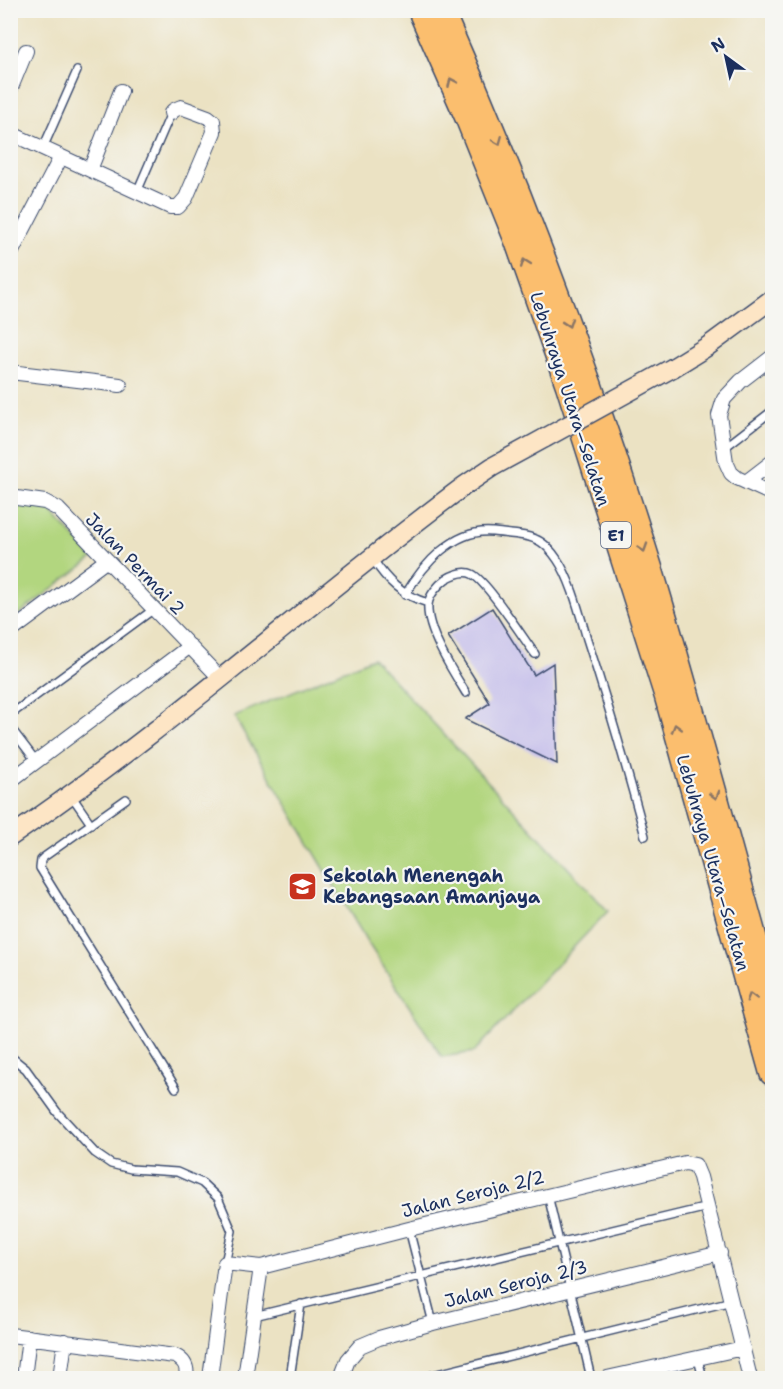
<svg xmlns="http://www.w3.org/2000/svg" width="783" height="1389" font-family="'Shantell Sans',sans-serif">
	<rect width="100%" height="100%" fill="#f6f6f2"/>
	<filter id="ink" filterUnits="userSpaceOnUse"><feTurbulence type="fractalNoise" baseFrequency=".0167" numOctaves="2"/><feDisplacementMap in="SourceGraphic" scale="12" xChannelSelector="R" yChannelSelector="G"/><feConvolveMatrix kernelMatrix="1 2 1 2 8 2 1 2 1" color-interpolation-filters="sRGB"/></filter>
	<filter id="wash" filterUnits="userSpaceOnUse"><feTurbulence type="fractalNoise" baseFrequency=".008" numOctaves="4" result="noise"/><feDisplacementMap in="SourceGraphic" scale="24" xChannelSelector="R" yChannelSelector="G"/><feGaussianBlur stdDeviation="1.35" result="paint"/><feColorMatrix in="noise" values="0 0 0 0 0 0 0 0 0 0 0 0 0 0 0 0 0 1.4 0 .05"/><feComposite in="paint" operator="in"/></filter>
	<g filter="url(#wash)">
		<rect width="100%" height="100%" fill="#ebe2c3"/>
		<!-- green -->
		<path fill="#b2d67f" stroke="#66826e" stroke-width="1.5" d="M11,503L46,506L93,558L11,620Z
			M373,658L608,911L474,1052L442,1057L368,943L234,716Z"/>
		<g id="blocks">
			<!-- building -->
			<path fill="#c4bdea" d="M492,608L534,675L553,663L557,764L465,719L490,703L448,636Z"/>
		</g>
	</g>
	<g filter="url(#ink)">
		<use href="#blocks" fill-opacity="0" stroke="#3a4a6d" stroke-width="1.5"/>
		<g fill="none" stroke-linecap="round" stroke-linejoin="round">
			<defs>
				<path id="lane" d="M43,148L77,71
					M137,192L171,113
					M724,448L772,411
					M372,558C387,581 401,595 428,603
					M405,595C423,565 454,528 493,532C507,534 529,534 541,542C547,546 553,553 557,559C571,579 580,615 587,639C608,704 627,769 645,836
					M466,693C453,672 426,630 428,605C429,595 438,585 446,579C453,575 464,570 472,574C487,581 523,638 535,654
					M10,715L154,609
					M10,727L36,761
					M71,795L91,824
					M126,799L44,857L41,860L40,868L176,1088
					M10,1056L26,1069L57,1112L95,1153L111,1164L131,1169L177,1172L202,1183L218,1198L232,1231L225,1263
					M548,1195L591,1378
					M409,1229L433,1323
					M254,1316L708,1207
					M698,1359L703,1378
					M290,1378L301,1304
					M421,1378L732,1301"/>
				<path id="street" d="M10,90L26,51
					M10,133L170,207H178L186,198L214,132L213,121L208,117L181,107L174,110L171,113
					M90,170L121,91
					M10,255L61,157
					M772,357L741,381L724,399L719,415L726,462L731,473L737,478L772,494
					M10,372L120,385
					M746,482L772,462
					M10,497L45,502L58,509L221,679
					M10,632L107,560
					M10,781L190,646
					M10,1335L175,1356C185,1361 188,1367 186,1378
					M24,1378L29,1337
					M60,1378L65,1341
					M210,1378L225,1263L261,1267L409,1229L685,1163L695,1165L700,1177L750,1378
					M245,1378L261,1267
					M341,1378L348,1360L360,1346L379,1338L433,1323L720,1253
					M607,1378L743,1348"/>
				<path id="secondary" d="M674,367L708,346L772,299
					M10,837C169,729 311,600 464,486L492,467L545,438"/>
				<path id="highway" d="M420,10L468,119L517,241L568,385L667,697L772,1073
					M441,10C522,193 592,380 651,571C694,714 732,858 772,1001"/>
			</defs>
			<!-- lane casing -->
			<use href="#lane" stroke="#3a4a6d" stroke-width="10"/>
			<!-- street casing -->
			<use href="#street" stroke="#3a4a6d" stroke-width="16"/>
			<!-- secondary casing -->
			<use href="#secondary" stroke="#3a4a6d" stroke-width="21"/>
			<!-- highway casing -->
			<use href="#highway" stroke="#3a4a6d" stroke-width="27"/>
			<!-- lane -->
			<use href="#lane" stroke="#fff" stroke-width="7"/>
			<!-- street -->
			<use href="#street" stroke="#fff" stroke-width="14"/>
			<!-- secondary -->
			<use href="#secondary" stroke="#fde5c5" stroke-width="18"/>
			<!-- highway -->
			<use href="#highway" stroke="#fbbe6e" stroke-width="24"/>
			<defs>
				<path id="secondary-bridge" d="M545,438L674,367"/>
			</defs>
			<!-- secondary-bridge casing -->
			<use href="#secondary-bridge" stroke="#3a4a6d" stroke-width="21" stroke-linecap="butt"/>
			<!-- secondary-bridge -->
			<use href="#secondary-bridge" stroke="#fde5c5" stroke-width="18"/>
		</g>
		<!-- one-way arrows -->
		<defs><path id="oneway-chevron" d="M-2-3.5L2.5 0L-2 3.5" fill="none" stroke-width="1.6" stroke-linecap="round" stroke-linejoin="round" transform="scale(1.5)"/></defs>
		<g stroke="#8b7666">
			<use href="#oneway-chevron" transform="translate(452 82) rotate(-114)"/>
			<use href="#oneway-chevron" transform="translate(498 141) rotate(68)"/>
			<use href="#oneway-chevron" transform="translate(525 263) rotate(-110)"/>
			<use href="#oneway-chevron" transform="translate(568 323) rotate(71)"/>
			<use href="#oneway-chevron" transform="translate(643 548) rotate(72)"/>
			<use href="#oneway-chevron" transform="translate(676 728) rotate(-106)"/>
			<use href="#oneway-chevron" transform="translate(715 795) rotate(75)"/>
			<use href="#oneway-chevron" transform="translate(751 997) rotate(-106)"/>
		</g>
	</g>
	<!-- icons -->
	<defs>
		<symbol id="school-square" viewBox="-11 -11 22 22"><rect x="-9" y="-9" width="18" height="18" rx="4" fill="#c8321e" stroke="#f6f6f2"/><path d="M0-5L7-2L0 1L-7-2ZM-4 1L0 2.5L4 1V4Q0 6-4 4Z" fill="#fff"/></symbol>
	</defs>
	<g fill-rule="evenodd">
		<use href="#school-square" x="286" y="870" width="33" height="33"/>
	</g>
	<g text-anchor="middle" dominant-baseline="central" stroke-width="4.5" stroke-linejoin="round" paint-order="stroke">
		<!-- shield labels -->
		<rect fill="#f6f6f2" stroke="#5d6b8a" stroke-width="1.5" x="601" y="522" width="30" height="26" rx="4.5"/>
		<g font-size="16" font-weight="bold" fill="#1b2f5e">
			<text x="616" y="535">E1</text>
		</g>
		<!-- street labels -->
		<g font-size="18" fill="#1b2f5e" stroke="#f6f6f2">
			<text transform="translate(570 399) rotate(72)">Lebuhraya Utara–Selatan</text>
			<text transform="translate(135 564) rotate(46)">Jalan Permai 2</text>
			<text transform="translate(713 863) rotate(74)">Lebuhraya Utara–Selatan</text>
			<text transform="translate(473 1194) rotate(-14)">Jalan Seroja 2/2</text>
			<text transform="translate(516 1284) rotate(-14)">Jalan Seroja 2/3</text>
		</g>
		<!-- poi labels -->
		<g font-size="18" font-weight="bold" fill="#1b2f5e" stroke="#f6f6f2" text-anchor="start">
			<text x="323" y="876">Sekolah Menengah<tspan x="323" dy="21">Kebangsaan Amanjaya</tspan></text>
		</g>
	</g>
	<!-- margin -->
	<rect width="783" height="1389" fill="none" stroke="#f6f6f2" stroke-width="36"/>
	<!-- north arrow -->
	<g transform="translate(726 57) rotate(327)" stroke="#f6f6f2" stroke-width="4.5" paint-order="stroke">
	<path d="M0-4.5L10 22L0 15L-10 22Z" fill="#1b2f5e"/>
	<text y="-9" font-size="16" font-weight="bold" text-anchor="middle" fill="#1b2f5e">N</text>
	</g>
</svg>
